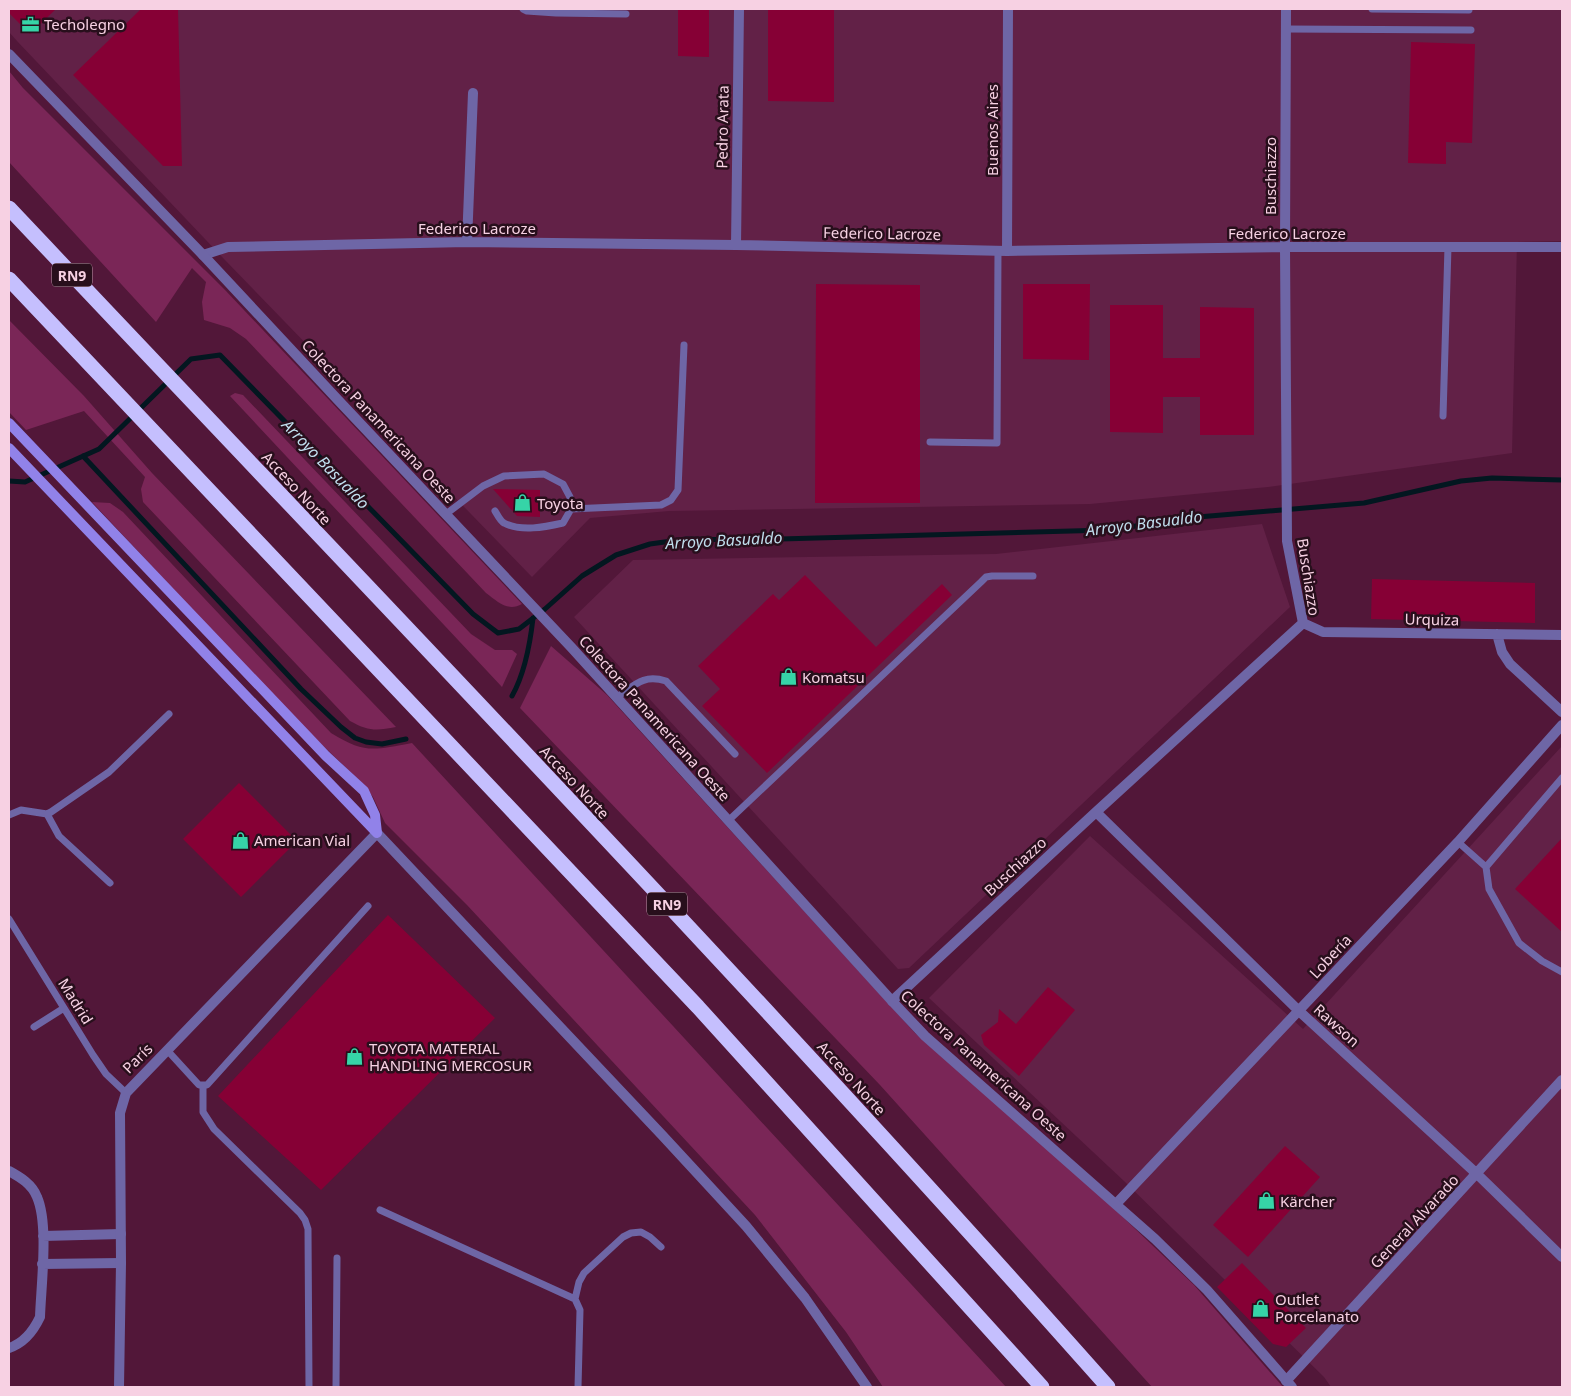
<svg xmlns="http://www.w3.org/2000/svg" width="1571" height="1396" font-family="'Noto Sans',sans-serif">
	<rect width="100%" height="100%" fill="#521739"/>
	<!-- built -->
	<path fill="#622147" d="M9,9H1562V241L1517,242L1512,453L1268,487L1090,504L669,511L590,518L532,577L224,259L17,41L9,32Z
		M1262,524L1290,607L909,968L898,969L574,617L633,560L996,554Z
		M1562,746V1387H1331L1324,1377L1124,1181L929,998L1090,836L1303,1029Z"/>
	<!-- green -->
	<path fill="#7a2657" d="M9,71L23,88L226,291L522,604C508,612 498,602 486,593L246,339L230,328L204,320L202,302L206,282L192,268L156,322L9,162Z
		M9,320L84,396L152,473L396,727C376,731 368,731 350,721L143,502L141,489L145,477L84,411L26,430L9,412Z
		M235,393L243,395L471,634L495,650H512L517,654L502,687L230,396Z
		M92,502L110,503L123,512L331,733C365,754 373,750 412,743L1006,1387H883L846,1332L755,1215L467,905L385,823L373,797L361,782L291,715Z
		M551,646L607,695L915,1033L1108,1203L1194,1285L1283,1387H1152L880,1085L520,708Z"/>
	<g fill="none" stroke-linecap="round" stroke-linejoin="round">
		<!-- stream -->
		<path stroke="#031720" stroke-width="5" d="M83,456L301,689L341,727L355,738L366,742L382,744L406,739
			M9,481L25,482L99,449L191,359L220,355L473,614L498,633L519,629L545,609L582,576L616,555L650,544L686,539L746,540L1108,530L1198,517L1364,503L1461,481L1492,478L1562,480
			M512,696C525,673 530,645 533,618"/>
	</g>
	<!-- building -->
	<path fill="#860035" d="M9,9H56L30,34L9,13Z
		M141,9H178L182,166H163L73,75Z
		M678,9H709V57L678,56Z
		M768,9H834V102L768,101Z
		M1411,42L1475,44L1472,143L1446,142V164L1408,163Z
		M816,284L920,285V503H815Z
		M1023,284H1090L1089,360L1023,359Z
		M1110,305H1163V358H1200V307L1254,308V435H1200V397H1163V433L1110,432Z
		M493,489L540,490V517L517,516Z
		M805,575L876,647L942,584L952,595L767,773L702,706L720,689L698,666L773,594L779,600Z
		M1372,579L1535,583V623L1371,619Z
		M239,783L297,841L241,897L183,839Z
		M1562,838V932L1515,889Z
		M388,915L495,1018L321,1190L218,1096Z
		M1048,987L1075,1010L1019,1076L984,1045L981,1035L998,1022L999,1009L1016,1024Z
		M1285,1146L1320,1177L1248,1257L1213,1225Z
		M1242,1263L1306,1328L1286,1347L1273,1344L1217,1287Z"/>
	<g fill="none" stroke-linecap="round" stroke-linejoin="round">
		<!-- service -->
		<path stroke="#6e66a6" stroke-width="7" d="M523,9L527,11L556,13L626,14
			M1372,9L1469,10
			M1286,29L1471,30
			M1443,416L1448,247
			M930,442L997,443L998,250
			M571,509L661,505L671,500L678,490L684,345
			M446,514L483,486L504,476L544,474L563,484L570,497L571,509L563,523C545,527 521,532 504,523C500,521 497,514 495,511
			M617,697C635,685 643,674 666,681L735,754
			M47,814L59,836L110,883
			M9,815L21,810L47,814L51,812L109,772L169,714
			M728,821L981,582L986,577L992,576H1033
			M1458,842L1486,867L1489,889L1519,943L1542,961L1562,972
			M1486,867L1562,778
			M9,919L93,1055L106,1074L126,1093
			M34,1027L64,1008
			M167,1050L199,1085H207L368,906
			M203,1086V1112L214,1129L300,1213L305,1220L308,1229L309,1387
			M380,1210L575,1299L580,1310L578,1387
			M575,1299L579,1282L584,1273L623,1237L631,1233L641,1232L650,1237L661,1247
			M336,1387L337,1258"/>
		<!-- minor -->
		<path stroke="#6e66a6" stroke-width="10" d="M467,242L473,93
			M736,245L739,9
			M1007,251L1008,9
			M203,255L228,247L467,242L736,245L1007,251L1285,247H1562
			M1303,623L1323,632L1562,635
			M1497,634L1502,652L1510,664L1562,712
			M1096,812L1299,1011L1477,1174L1562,1257
			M892,1001L1096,812L1303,623L1287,541L1285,247L1286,9
			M9,1171C20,1177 32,1184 37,1197C49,1224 41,1286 40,1317C33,1332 24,1343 9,1348
			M1116,1204L1458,842L1562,725
			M43,1236L121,1234
			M42,1264L121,1263
			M1286,1381L1562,1080"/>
		<!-- tertiary -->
		<path stroke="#6e66a6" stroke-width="10" d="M9,54L203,255L338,400L571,647L892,1001L925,1036L1155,1239L1207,1290L1292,1387
			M119,1387L121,1263L120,1113L126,1093L377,833L662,1135L746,1226L805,1298L867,1387"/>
		<!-- secondary -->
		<path stroke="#9182e9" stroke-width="10" d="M9,423L326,756L364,791L375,815L377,833
			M9,448L377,833"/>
		<!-- motorway -->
		<path stroke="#c5bffe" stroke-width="15" d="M9,208C378,599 752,985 1108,1387
			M9,279L698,1007L1042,1387"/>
	</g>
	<!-- icons -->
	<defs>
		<symbol id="office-bare" viewBox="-9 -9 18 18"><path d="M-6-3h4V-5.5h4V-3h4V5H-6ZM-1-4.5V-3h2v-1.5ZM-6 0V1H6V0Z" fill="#36d4a7" stroke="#280f1c" stroke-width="2.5" paint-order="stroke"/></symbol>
		<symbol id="shop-bare" viewBox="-9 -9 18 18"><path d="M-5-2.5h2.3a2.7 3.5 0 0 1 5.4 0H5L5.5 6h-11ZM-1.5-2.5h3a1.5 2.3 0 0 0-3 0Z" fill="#36d4a7" stroke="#280f1c" stroke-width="2.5" paint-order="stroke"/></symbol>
	</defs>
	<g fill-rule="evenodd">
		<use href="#office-bare" x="18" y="12" width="25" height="25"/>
		<use href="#shop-bare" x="510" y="490" width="25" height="25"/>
		<use href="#shop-bare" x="776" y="664" width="25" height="25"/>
		<use href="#shop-bare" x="228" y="828" width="25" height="25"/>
		<use href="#shop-bare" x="342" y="1044" width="25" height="25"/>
		<use href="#shop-bare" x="1254" y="1188" width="25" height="25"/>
		<use href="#shop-bare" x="1248" y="1296" width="25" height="25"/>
	</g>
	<g text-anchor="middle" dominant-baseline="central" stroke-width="5" stroke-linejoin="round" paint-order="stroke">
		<!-- shield labels -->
		<g fill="#280f1c" stroke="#b997a7" stroke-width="1">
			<rect x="52" y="263.5" width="40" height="23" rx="4"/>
			<rect x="647" y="892.5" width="40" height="23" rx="4"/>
		</g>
		<g font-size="14" font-weight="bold" fill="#f7d1e3">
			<text x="72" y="275">RN9</text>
			<text x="667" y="904">RN9</text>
		</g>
		<!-- poi labels -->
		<g font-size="15" fill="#f7d1e3" stroke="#280f1c" text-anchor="start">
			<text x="44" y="24">Techolegno</text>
			<text x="537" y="503">Toyota</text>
			<text x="802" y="677">Komatsu</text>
			<text x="254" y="840">American Vial</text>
			<text x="369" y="1048">TOYOTA MATERIAL<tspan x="369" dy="17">HANDLING MERCOSUR</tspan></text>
			<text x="1280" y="1201">Kärcher</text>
			<text x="1275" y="1299">Outlet<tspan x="1275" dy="17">Porcelanato</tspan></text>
		</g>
		<!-- street labels -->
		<g font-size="15" fill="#f7d1e3" stroke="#280f1c">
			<text transform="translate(722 127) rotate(-89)">Pedro Arata</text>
			<text transform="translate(992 130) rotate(-90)">Buenos Aires</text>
			<text transform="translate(1270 176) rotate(-90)">Buschiazzo</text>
			<text x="477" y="228">Federico Lacroze</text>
			<text transform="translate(882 233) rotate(1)">Federico Lacroze</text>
			<text x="1287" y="233">Federico Lacroze</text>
			<text transform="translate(379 421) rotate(47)">Colectora Panamericana Oeste</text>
			<text transform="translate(297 488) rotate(47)">Acceso Norte</text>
			<text transform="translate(1309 577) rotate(81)">Buschiazzo</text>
			<text transform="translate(1432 619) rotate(1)">Urquiza</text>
			<text transform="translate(655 718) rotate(48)">Colectora Panamericana Oeste</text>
			<text transform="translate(575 782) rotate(47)">Acceso Norte</text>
			<text transform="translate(1015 866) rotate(-43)">Buschiazzo</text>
			<text transform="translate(1330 956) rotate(-47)">Lobería</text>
			<text transform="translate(76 1001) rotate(58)">Madrid</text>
			<text transform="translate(1337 1025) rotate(42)">Rawson</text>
			<text transform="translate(137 1058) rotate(-45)">París</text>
			<text transform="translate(984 1065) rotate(42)">Colectora Panamericana Oeste</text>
			<text transform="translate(852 1078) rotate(48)">Acceso Norte</text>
			<text transform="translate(1414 1221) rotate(-47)">General Alvarado</text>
		</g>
		<!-- water labels -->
		<g font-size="16" font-style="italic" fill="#c0deed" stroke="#280f1c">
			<text transform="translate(326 464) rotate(46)">Arroyo Basualdo</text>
			<text transform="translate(1144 523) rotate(-7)">Arroyo Basualdo</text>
			<text transform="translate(724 540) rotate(-3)">Arroyo Basualdo</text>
		</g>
	</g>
	<!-- border -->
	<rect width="1571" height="1396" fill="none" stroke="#f7d1e3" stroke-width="20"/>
</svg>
